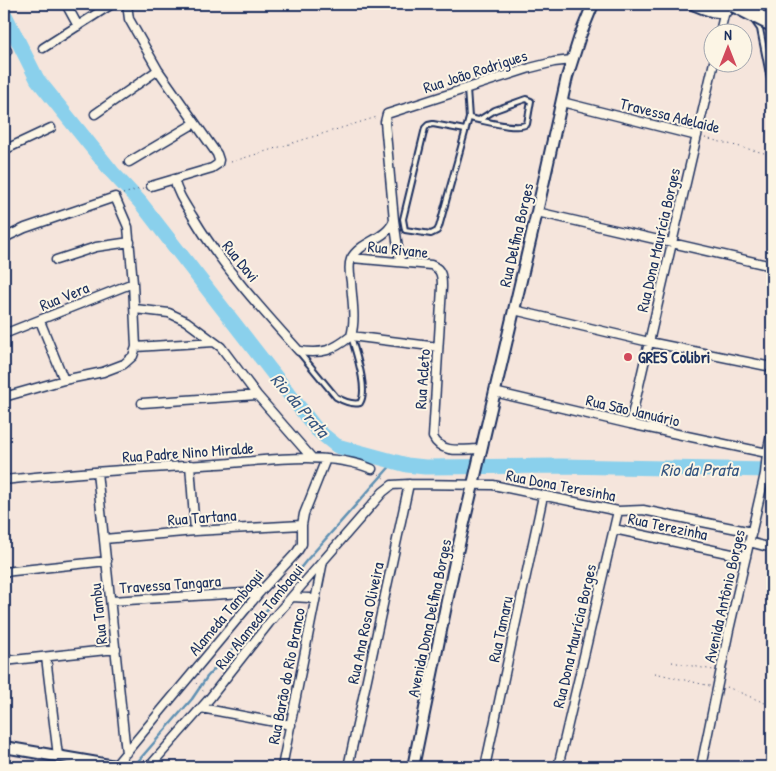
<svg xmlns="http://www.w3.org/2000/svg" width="776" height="771" font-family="'Patrick Hand',sans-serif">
	<rect width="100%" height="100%" fill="#f5e5dc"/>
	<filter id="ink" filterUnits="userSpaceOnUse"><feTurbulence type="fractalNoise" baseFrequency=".02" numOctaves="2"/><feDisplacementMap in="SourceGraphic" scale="10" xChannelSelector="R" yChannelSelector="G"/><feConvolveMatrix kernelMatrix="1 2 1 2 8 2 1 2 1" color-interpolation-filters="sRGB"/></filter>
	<g filter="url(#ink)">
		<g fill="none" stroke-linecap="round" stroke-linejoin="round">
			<!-- stream -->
			<path stroke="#5e90b3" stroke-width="2.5" d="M133,767L192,699L207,677L253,627L306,561L394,462"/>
			<!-- river -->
			<path stroke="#8ad0ec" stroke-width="15" d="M4,13L37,79L112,172L140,202L317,430L337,446L407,465L425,467L561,466L772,470"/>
			<defs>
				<path id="lane" d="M755,22L760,29L772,89
					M469,118C482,120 516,131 527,124L531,101L526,99L523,100L495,110L479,120
					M465,130L433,124L428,125L425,128L403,219L405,230L431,234L437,231L439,227L469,118L467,89
					M299,352L336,397C343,401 352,405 360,403C369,390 355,351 351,336"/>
				<path id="street" d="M66,4L78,26
					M127,4L129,19L158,70L217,154L219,160L218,164L212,168L151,186
					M720,32L725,11
					M43,48L112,4
					M4,51H7
					M562,102L697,136
					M95,114L158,70
					M4,150L51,128
					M129,162L195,123
					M174,179C178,195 185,204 193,217C222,266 261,309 299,351C323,354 332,351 351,336C356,319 352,300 351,282C350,275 348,266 351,259C360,241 387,240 394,220
					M537,212L772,266
					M4,238L25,228L115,197L128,227L133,283L136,347L133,356L124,364L103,372L64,380L4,397
					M352,258L431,265C442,269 442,277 442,287L433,437C442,455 464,449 481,449
					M56,260L96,247L130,242
					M400,261L394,220L385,122L387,114L530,68L554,62L572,60
					M135,309L169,313L186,321L221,347L257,395L312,458
					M514,310L649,342L772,367
					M40,321L64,380
					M4,334L133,283
					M351,336L438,347
					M136,347L214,342
					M494,392L630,424L767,453
					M142,403L257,395
					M630,424L714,62
					M190,465L195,531
					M97,472L126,753
					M4,480C74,472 146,468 217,464C264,461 329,450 372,469
					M614,529L746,557
					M104,539L195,531L302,525
					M749,542L772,548
					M4,572L107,561
					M292,597L309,598L315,601
					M111,601L260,592
					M46,657L58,756
					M4,661L116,649
					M201,708L291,725
					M114,767L260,592L297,552L302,544V525L304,514L326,459
					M149,767L210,698L269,623L383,492L392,485L409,484L493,485L618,511L643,510L752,532
					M282,767L323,561
					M348,767L409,484
					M485,767L543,496
					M558,767L618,511
					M701,767L729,630L765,474L767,453L772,431"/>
				<path id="secondary" d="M4,747L121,767
					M413,767L456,557L537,212L567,77L580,36L593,4"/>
				<path id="primary" d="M694,4C706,9 724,18 733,4"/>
			</defs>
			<!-- lane casing -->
			<use href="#lane" stroke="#1b2f5e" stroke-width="8"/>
			<!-- street casing -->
			<use href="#street" stroke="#1b2f5e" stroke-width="11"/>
			<!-- secondary casing -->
			<use href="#secondary" stroke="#1b2f5e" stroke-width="14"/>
			<!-- primary casing -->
			<use href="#primary" stroke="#1b2f5e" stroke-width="15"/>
			<!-- path -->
			<path stroke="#1b2f5e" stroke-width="1" stroke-dasharray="1 4" stroke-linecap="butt" d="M705,138L772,155
				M231,162L377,117
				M123,194L143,188
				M379,474L385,479
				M672,662L713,670
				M655,673L710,686
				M196,683L205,693
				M727,687L772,706"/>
			<!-- lane -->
			<use href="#lane" stroke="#fcf5e5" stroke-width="4"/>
			<!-- street -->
			<use href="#street" stroke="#fcf5e5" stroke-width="8"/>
			<!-- secondary -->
			<use href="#secondary" stroke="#fcf5e5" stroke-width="10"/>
			<!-- primary -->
			<use href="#primary" stroke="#fcf5e5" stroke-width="11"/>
			<defs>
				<path id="highway-bridge" d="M733,4L772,24"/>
			</defs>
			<!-- highway-bridge casing -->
			<use href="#highway-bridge" stroke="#1b2f5e" stroke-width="18" stroke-linecap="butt"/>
			<!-- highway-bridge -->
			<use href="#highway-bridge" stroke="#fcf5e5" stroke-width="14"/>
		</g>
	</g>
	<!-- markers -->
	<circle fill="#d1495b" stroke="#fcf5e5" stroke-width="2" cx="628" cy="357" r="5"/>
	<g text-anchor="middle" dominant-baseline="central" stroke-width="4" stroke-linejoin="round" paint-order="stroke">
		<!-- street labels -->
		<g font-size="16" fill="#1b2f5e" stroke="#fcf5e5">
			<text transform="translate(475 71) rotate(-18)">Rua João Rodrigues</text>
			<text transform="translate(670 115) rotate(14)">Travessa Adelaide</text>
			<text transform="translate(516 235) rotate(-77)">Rua Delfina Borges</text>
			<text transform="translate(658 240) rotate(-77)">Rua Dona Maurícia Borges</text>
			<text transform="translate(398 249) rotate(6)">Rua Rivane</text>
			<text transform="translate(241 261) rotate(51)">Rua Davi</text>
			<text transform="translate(64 296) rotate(-22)">Rua Vera</text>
			<text transform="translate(422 379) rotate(-86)">Rua Acleto</text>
			<text transform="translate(633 410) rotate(13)">Rua Sāo Januário</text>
			<text transform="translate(188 452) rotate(-4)">Rua Padre Nino Miralde</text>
			<text transform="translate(561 485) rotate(11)">Rua Dona Teresinha</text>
			<text transform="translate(202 517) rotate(-4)">Rua Tartana</text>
			<text transform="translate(668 526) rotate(12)">Rua Terezinha</text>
			<text transform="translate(170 584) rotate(-4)">Travessa Tangara</text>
			<text transform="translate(724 596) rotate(-77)">Avenida Antônio Borges</text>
			<text transform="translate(226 612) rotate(-50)">Alameda Tambaqui</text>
			<text transform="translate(98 614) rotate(-96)">Rua Tambu</text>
			<text transform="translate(259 616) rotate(-51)">Rua Alameda Tambaqui</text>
			<text transform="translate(429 618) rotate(-78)">Avenida Dona Delfina Borges</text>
			<text transform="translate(365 623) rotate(-78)">Rua Ana Rosa Oliveira</text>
			<text transform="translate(500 629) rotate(-78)">Rua Tamaru</text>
			<text transform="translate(574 636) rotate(-77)">Rua Dona Maurícia Borges</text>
			<text transform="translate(286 676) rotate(-79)">Rua Barão do Rio Branco</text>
		</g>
		<!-- poi labels -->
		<g font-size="16" font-weight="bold" fill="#1b2f5e" stroke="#fcf5e5" text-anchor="start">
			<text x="638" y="357">GRES Colibri</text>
		</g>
		<!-- water labels -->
		<g font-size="18" font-style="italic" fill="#375782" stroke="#fcf5e5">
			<text transform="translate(300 405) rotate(49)">Rio da Prata</text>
			<text x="699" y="469">Rio da Prata</text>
		</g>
	</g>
	<!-- margin -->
	<rect width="776" height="771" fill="none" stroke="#fcf5e5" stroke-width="20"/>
	<rect x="10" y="10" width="756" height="751" fill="none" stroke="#1b2f5e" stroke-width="2" filter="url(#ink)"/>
	<!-- north arrow -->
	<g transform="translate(728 48)"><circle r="24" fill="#fcf5e5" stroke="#a2a6af"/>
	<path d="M0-4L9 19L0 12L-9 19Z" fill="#d1495b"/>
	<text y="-8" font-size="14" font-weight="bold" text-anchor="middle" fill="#1b2f5e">N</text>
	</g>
</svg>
